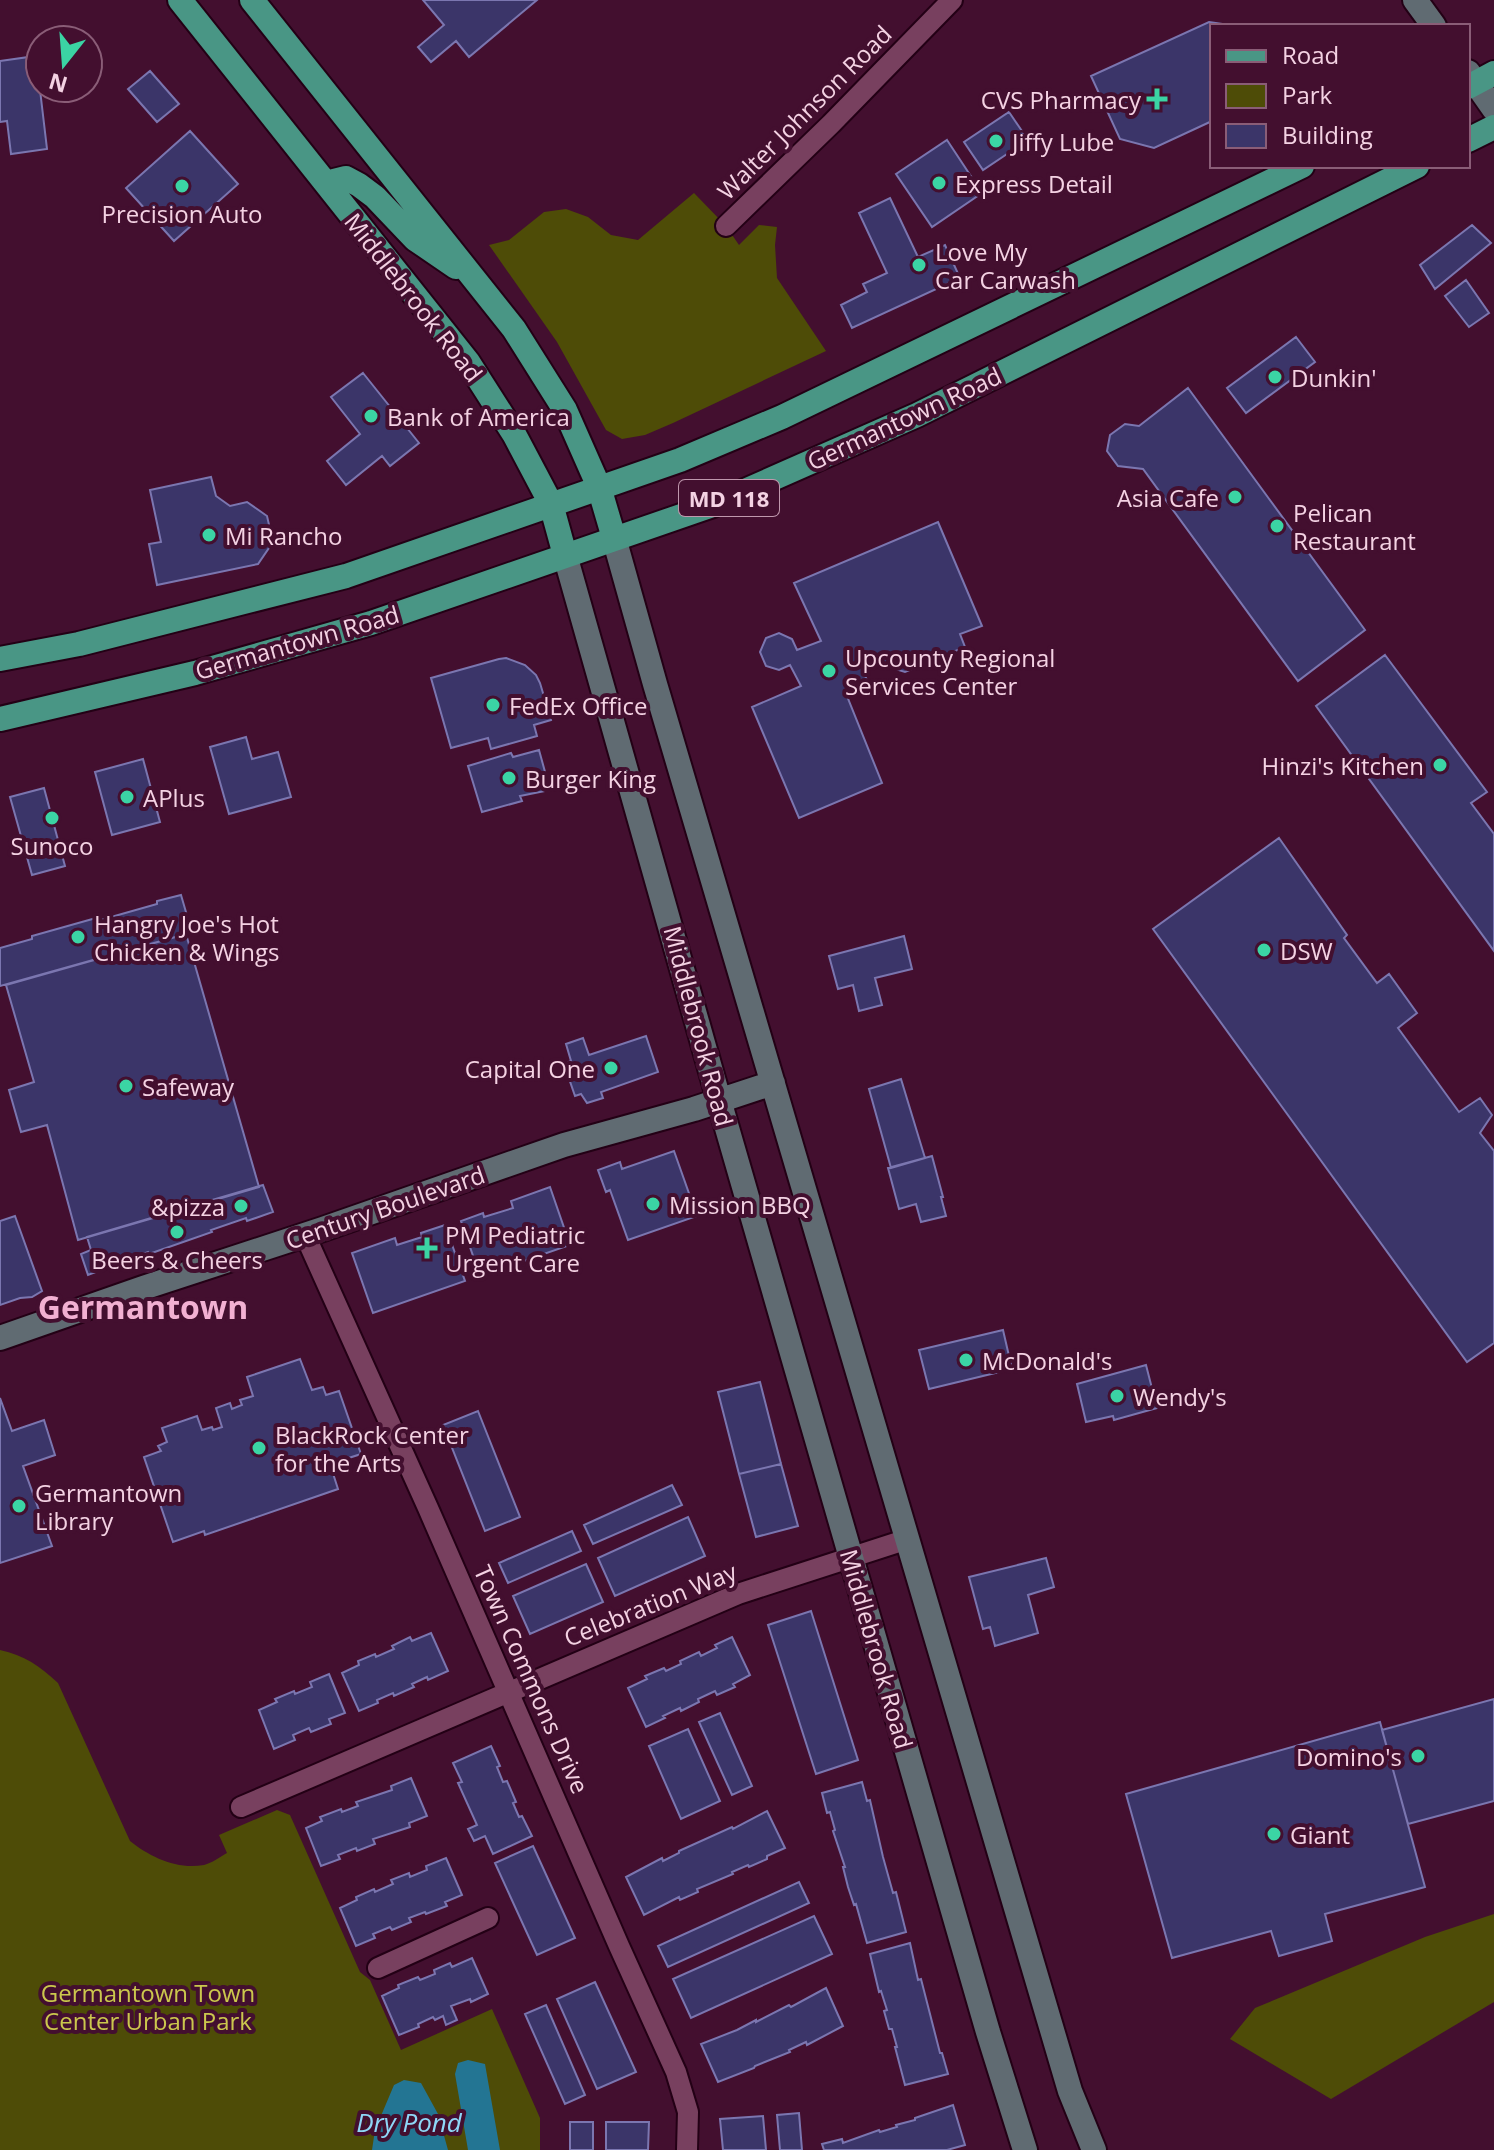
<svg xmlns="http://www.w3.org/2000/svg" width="1494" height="2150" font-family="'Open Sans',sans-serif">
	<rect width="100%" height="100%" fill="#430f2f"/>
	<!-- green -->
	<path fill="#4e4c07" d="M694,193L726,226L739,245L759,225L777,227L775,245L777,278L826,351L673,423L645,435L622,439L606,430L557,342L489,245L509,240L544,212L566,209L588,217L611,235L638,240Z
		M0,1650C24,1655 40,1666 58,1683L130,1841C150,1857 177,1870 204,1865C212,1863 220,1857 227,1853L219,1835L277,1810L290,1815L360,1972L370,1980L401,2050L492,2009L540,2118V2150H0Z
		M1494,1914V2002L1331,2099L1230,2039L1255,2008L1425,1937Z"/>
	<!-- water -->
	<path fill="#237593" d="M468,2060L485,2064L500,2150H468L455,2074L458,2063Z
		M404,2080L421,2083L438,2114L448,2150H372L375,2130L394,2085Z"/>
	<!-- building -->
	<path fill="#3b3569" stroke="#7b76b0" stroke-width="2" d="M423,0H537L469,57L456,41L431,62L418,47L444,25Z
		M1209,22L1222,24L1223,26H1212V121L1154,148L1120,139L1091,76Z
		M36,56L47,149L11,154L7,121L0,122V61Z
		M150,71L179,104L157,122L128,89Z
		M1009,112L1028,140L983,170L964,142Z
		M190,131L238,184L174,241L126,188Z
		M947,140L982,193L932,227L896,174Z
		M890,198L918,257L945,245L960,278L852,328L841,305L867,292L863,284L887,273L859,213Z
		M1472,225L1491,243L1435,289L1420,265Z
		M1466,280L1489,313L1469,327L1445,296Z
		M1296,337L1315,362L1246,413L1227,388Z
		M363,373L419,443L390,466L382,456L346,485L327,461L360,434L331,397Z
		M1188,388L1365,630L1298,681L1143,469L1118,466L1107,451L1110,435L1125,424L1139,426Z
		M211,477L216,496L230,506L247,502L267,516L273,542L258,564L157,585L149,544L161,542L150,490Z
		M938,522L982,626L960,634L965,647L905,672L895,669L889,662L863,671L870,687L847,696L882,783L799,818L752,707L801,686L790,665L779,670L766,666L760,652L766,638L779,633L792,639L797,650L821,641L794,583Z
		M1385,655L1487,792L1471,803L1494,834V951L1316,706Z
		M506,658L525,665L536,675L540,683L551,720L534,725L537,736L491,749L488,738L451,748L431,678L499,659Z
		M246,737L252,759L278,752L291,797L229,814L210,747Z
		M539,750L550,790L520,796L522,801L482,812L468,766L511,753L513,757Z
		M143,759L160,822L112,835L95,772Z
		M44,788L65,866L32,875L10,797Z
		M1279,838L1347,935L1344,938L1377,983L1389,974L1417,1013L1398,1028L1459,1112L1480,1098L1492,1115L1480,1133L1494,1151V1343L1467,1362L1153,929Z
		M181,895L188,919L182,921L186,934L0,986V948L32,939V936L96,918L97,921L157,904V901Z
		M186,934L259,1187L78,1240L47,1125L21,1132L9,1090L34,1082L6,985Z
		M904,936L912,969L875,978L882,1005L859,1011L853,985L838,989L829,956Z
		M646,1036L658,1072L601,1092L603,1098L587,1103L581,1094L575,1096L564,1064L571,1061L566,1044L583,1038L589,1055Z
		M901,1079L925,1158L891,1168L869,1089Z
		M674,1151L697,1216L628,1240L610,1190L606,1192L598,1170L620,1162L622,1169Z
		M932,1156L943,1197H941L946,1216L921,1222L916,1204L899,1209L888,1168Z
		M263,1185L273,1212L247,1221L246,1218L211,1230L212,1232L149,1254L148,1252L88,1275L81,1254L91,1250L87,1237Z
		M550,1187L570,1245L480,1276L461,1221L483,1213L484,1217L513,1208L511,1201Z
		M15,1216L42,1291L32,1297L20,1298L0,1305V1221Z
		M445,1225L465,1281L373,1313L352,1253L395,1238L397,1245L422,1237L421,1233Z
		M1003,1330L1012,1369L929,1389L919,1350Z
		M300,1359L312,1390L323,1387L326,1395L339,1391L361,1454L330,1464L338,1489L205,1535L204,1531L173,1542L144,1457L161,1451L158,1446L167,1442L162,1428L197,1416L202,1430L212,1427L213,1430L222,1427L216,1408L230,1403L232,1409L242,1405L240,1400L253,1396L247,1377Z
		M1146,1365L1157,1408L1114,1420L1113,1416L1086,1422L1077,1384Z
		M760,1382L781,1464L739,1474L718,1392Z
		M0,1398L12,1431L44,1420L55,1455L23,1466L52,1546L0,1563Z
		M478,1411L520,1517L485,1531L443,1425Z
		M781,1464L798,1526L756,1537L739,1474Z
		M672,1485L682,1505L593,1544L584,1525Z
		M688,1517L705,1556L615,1596L598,1558Z
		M572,1531L581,1551L508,1583L499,1563Z
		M1046,1558L1054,1587L1028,1595L1038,1633L995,1646L990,1627L983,1629L969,1577Z
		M586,1564L603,1602L530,1634L513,1596Z
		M811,1611L858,1760L816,1774L768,1625Z
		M431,1633L448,1671L428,1680L427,1677L412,1684L414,1687L394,1696L393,1693L377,1700L378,1703L359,1711L342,1673L359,1665L358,1661L375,1654L376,1657L394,1649L392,1646L410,1637L412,1641Z
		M732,1637L750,1675L733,1684L735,1687L717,1695L715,1691L713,1692L698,1699L699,1702L681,1711L680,1708L663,1716L665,1718L646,1727L628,1688L647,1679L645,1676L664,1668L666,1671L681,1664L680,1661L699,1652L701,1656L717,1648L715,1645Z
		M329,1674L345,1713L329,1719L331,1724L311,1732L309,1728L293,1735L295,1740L274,1749L259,1710L277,1702L275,1699L294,1691L295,1694L312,1687L310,1682Z
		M1494,1699V1801L1408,1824L1382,1730Z
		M720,1713L752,1786L732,1795L699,1722Z
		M1380,1722L1425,1887L1325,1914L1332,1941L1279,1956L1271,1931L1172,1958L1126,1794Z
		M688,1729L720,1801L681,1819L649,1746Z
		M491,1746L500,1766L497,1767L503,1782L507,1781L516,1802L513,1803L519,1817L522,1816L532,1836L493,1854L485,1836L474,1841L468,1829L477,1825L458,1783L462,1782L453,1763Z
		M411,1778L427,1816L409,1823L410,1827L373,1839L375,1844L357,1851L356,1848L338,1855L340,1859L321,1866L306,1828L322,1821L320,1817L341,1809L342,1812L358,1806L356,1802L392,1790L391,1786Z
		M862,1782L867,1801L870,1800L883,1857L893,1893L896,1892L906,1932L867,1943L856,1904L854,1905L848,1887L843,1867H845L833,1831L835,1830L830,1812L827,1813L822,1793Z
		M767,1811L785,1848L767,1856V1859L749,1867L748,1865L732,1872L733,1874L697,1889L698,1892L680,1900L679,1897L644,1915L626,1877L662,1858L663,1861L679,1853V1851L732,1827L733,1829Z
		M533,1846L575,1938L537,1955L495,1863Z
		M446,1858L462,1895L445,1902L447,1906L426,1914L425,1912L409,1918L411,1922L392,1930L390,1927L373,1934L375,1938L356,1946L340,1908L357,1900L356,1897L374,1889L375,1892L393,1884L391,1880L409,1873L410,1877L427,1870L426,1866Z
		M799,1882L809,1903L668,1967L658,1946Z
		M814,1916L832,1954L691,2018L673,1979Z
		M910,1943L918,1980L921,1979L940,2053H942L948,2074L905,2085L895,2047H897L892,2029H889L884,2011L887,2010L881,1991L879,1992L870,1954Z
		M472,1958L488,1994L471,2002L470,1999L451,2006L457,2020L446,2025L443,2016L435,2020L433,2017L418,2024L419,2027L399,2035L382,1996L399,1988L398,1985L418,1977L420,1980L435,1974L434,1970L450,1963L452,1967Z
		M595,1982L636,2072L597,2089L557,1999Z
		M826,1988L843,2026L807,2045L806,2042L789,2050L790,2052L755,2066L754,2068L718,2082L701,2044L737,2030L756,2020V2022L789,2005L791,2007Z
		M546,2005L585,2095L565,2104L525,2014Z
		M953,2105L965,2145L947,2150H824L822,2144L842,2139L843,2143L879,2130L880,2132L897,2127L896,2125L915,2120V2118Z
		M799,2113L802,2150H780L777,2115Z
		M763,2116L766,2150H723L720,2119Z
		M570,2122H593V2150H570Z
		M606,2122H649L648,2150H606Z"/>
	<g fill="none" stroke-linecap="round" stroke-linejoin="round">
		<defs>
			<path id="street" d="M726,226L831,124L952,0
				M305,1235L428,1508L619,1946L676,2072L688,2112L687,2150
				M241,1807L738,1594L908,1539
				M378,1968L488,1918"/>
			<path id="secondary" d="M1415,0L1434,26
				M1468,72L1494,109
				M614,538L655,684L1070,2091L1094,2150
				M565,555L725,1121L988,2032L1025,2150
				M0,1338L143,1288L323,1229L564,1145L694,1109L773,1083"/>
			<path id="primary" d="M180,0L468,362L514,434L551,504L565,555
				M252,0L514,329L565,410L599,487L614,538
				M1468,87L1494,73
				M1468,140L1494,127
				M326,183L346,178L359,185L375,197L415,239L456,267
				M0,659L79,644L346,576L680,460L782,417L1302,166
				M0,719L195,673L371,623L713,505L917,415L1417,166"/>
		</defs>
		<!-- street casing -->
		<use href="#street" stroke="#230015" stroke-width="24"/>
		<!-- secondary casing -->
		<use href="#secondary" stroke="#230015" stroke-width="28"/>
		<!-- primary casing -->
		<use href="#primary" stroke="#230015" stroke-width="28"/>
		<!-- street -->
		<use href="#street" stroke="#78405f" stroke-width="20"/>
		<!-- secondary -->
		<use href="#secondary" stroke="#606b72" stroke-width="24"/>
		<!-- primary -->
		<use href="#primary" stroke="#499685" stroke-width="24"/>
	</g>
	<!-- markers -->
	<g fill="#3bd4a4" stroke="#430f2f" stroke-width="3">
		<path d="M1153 87h8v8h8v8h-8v8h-8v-8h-8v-8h8z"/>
		<circle cx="996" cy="141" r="8"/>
		<circle cx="939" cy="183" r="8"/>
		<circle cx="182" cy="186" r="8"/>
		<circle cx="919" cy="265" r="8"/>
		<circle cx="1275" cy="377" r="8"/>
		<circle cx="371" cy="416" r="8"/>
		<circle cx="1235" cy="497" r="8"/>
		<circle cx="1277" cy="526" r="8"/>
		<circle cx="209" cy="535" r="8"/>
		<circle cx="829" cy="671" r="8"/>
		<circle cx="493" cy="705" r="8"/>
		<circle cx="1440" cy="765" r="8"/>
		<circle cx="509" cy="778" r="8"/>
		<circle cx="127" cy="797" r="8"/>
		<circle cx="52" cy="818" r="8"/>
		<circle cx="78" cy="937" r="8"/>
		<circle cx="1264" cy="950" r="8"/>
		<circle cx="611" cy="1068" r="8"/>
		<circle cx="126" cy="1086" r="8"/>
		<circle cx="653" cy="1204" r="8"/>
		<circle cx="241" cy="1206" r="8"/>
		<circle cx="177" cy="1232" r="8"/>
		<path d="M423 1236h8v8h8v8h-8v8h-8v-8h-8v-8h8z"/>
		<circle cx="966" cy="1360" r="8"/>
		<circle cx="1117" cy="1396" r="8"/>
		<circle cx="259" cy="1448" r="8"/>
		<circle cx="19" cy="1506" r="8"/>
		<circle cx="1418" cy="1756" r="8"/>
		<circle cx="1274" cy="1834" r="8"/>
	</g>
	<g text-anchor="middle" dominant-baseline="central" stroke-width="8" stroke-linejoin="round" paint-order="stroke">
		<!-- shield labels -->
		<rect fill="#430f2f" stroke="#bf98ad" stroke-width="2" x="679" y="480" width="100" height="36" rx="6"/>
		<g font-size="22" font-weight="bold" fill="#f4d2e3">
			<text x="729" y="498">MD 118</text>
		</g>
		<!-- poi labels -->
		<g font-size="24" fill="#f4d2e3" stroke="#430f2f" text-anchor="start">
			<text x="1141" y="99" text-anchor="end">CVS Pharmacy</text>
			<text x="1012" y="141">Jiffy Lube</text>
			<text x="955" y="183">Express Detail</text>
			<text x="182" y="213" text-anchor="middle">Precision Auto</text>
			<text x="935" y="251">Love My<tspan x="935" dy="28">Car Carwash</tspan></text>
			<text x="1291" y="377">Dunkin'</text>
			<text x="387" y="416">Bank of America</text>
			<text x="1219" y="497" text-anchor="end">Asia Cafe</text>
			<text x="1293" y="512">Pelican<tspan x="1293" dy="28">Restaurant</tspan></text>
			<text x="225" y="535">Mi Rancho</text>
			<text x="845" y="657">Upcounty Regional<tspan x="845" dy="28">Services Center</tspan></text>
			<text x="509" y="705">FedEx Office</text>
			<text x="1424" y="765" text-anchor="end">Hinzi's Kitchen</text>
			<text x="525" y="778">Burger King</text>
			<text x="143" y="797">APlus</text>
			<text x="52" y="845" text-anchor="middle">Sunoco</text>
			<text x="94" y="923">Hangry Joe's Hot<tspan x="94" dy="28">Chicken &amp; Wings</tspan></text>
			<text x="1280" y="950">DSW</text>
			<text x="595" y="1068" text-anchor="end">Capital One</text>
			<text x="142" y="1086">Safeway</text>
			<text x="669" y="1204">Mission BBQ</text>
			<text x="225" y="1206" text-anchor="end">&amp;pizza</text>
			<text x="445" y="1234">PM Pediatric<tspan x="445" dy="28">Urgent Care</tspan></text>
			<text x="177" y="1259" text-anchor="middle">Beers &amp; Cheers</text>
			<text x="982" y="1360">McDonald's</text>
			<text x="1133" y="1396">Wendy's</text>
			<text x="275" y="1434">BlackRock Center<tspan x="275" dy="28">for the Arts</tspan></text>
			<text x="35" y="1492">Germantown<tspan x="35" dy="28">Library</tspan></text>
			<text x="1402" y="1756" text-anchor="end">Domino's</text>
			<text x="1290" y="1834">Giant</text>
		</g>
		<!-- street labels -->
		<g font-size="24" fill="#f4d2e3" stroke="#430f2f">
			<text transform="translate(804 112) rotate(-45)">Walter Johnson Road</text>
			<text transform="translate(414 297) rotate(52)">Middlebrook Road</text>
			<text transform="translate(904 418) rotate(-25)">Germantown Road</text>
			<text transform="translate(297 642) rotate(-16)">Germantown Road</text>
			<text transform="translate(699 1026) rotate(75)">Middlebrook Road</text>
			<text transform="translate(385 1207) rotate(-19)">Century Boulevard</text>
			<text transform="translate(650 1604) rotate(-22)">Celebration Way</text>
			<text transform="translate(877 1649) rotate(74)">Middlebrook Road</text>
			<text transform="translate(532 1679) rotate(66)">Town Commons Drive</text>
		</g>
		<!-- park labels -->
		<g font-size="24" fill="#cbc74d" stroke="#430f2f">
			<text x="148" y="1992">Germantown Town<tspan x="148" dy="28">Center Urban Park</tspan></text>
		</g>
		<!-- water labels -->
		<g font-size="26" font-style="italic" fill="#8ed7f7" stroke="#430f2f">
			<text x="409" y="2122">Dry Pond</text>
		</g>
		<!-- district labels -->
		<g font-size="32" font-weight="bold" fill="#f2b0d2" stroke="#430f2f">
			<text x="143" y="1306">Germantown</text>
		</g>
	</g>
	<!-- legend -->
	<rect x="1210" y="24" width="260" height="144" fill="#430f2f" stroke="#8a5d77" stroke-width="2"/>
	<rect x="1226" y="50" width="40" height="12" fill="#499685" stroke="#8a5d77" stroke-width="2"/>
	<text x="1282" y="64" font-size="24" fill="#f4d2e3">Road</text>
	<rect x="1226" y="84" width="40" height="24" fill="#4e4c07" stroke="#8a5d77" stroke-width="2"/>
	<text x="1282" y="104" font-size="24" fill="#f4d2e3">Park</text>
	<rect x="1226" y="124" width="40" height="24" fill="#3b3569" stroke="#8a5d77" stroke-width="2"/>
	<text x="1282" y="144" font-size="24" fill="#f4d2e3">Building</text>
	<!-- north arrow -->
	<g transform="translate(64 64) rotate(197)"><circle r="38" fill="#430f2f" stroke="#8a5d77" stroke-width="2"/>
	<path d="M0-6L14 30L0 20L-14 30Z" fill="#3bd4a4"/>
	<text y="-12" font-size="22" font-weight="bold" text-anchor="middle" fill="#f4d2e3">N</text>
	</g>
</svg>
